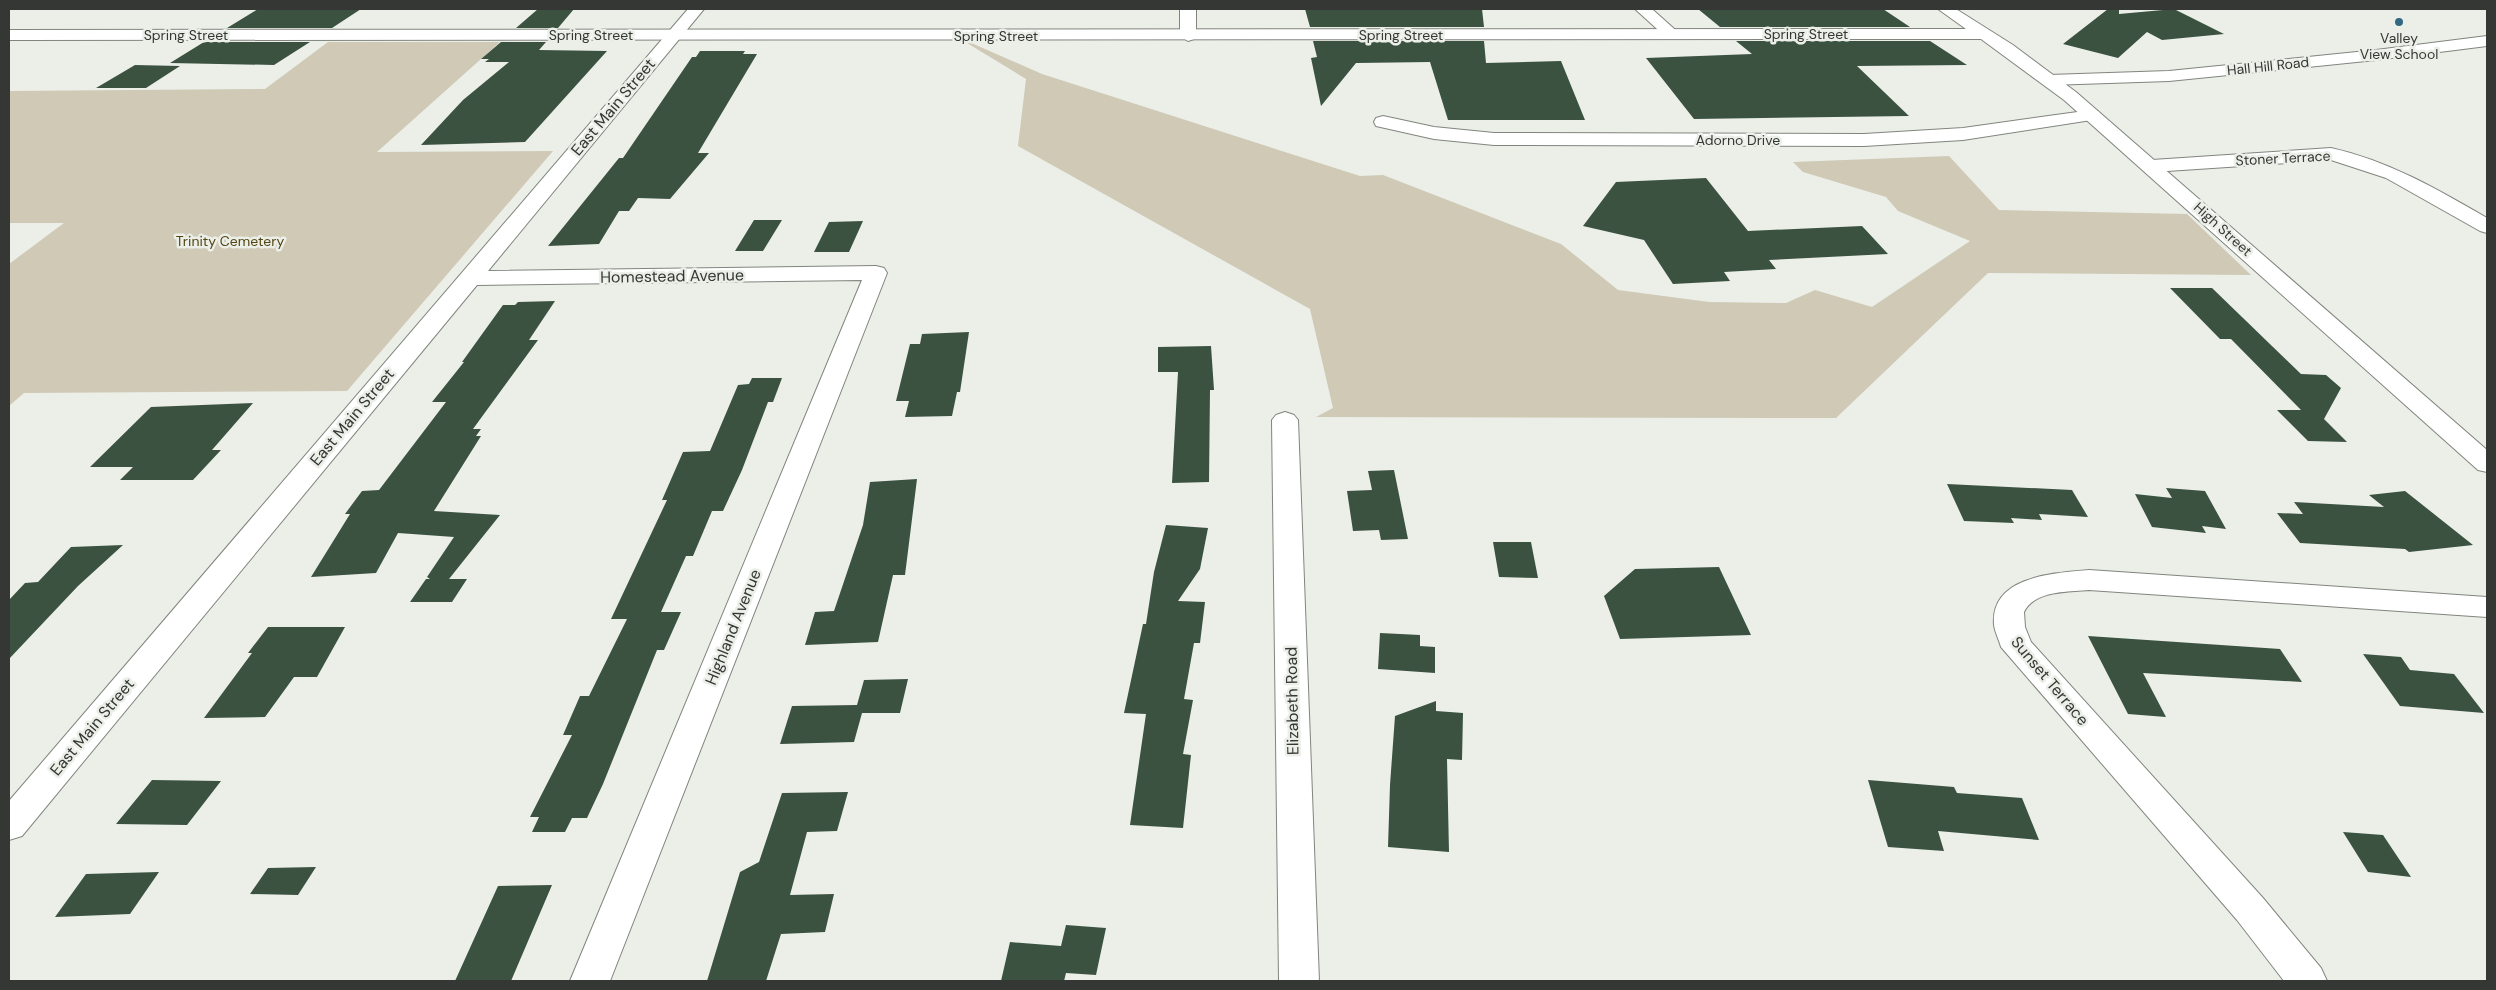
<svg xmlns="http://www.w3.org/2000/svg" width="2496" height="990" font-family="'DM Sans',sans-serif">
	<rect width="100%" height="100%" fill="#ebefe8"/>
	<!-- green -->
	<path fill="#cfc9b6" d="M328,42H500L377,152L553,151L347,391L24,393L9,406V264L64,223H9V91L265,89Z
		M969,42L1042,74L1360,176L1383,175L1561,244L1618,290L1709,302L1786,303L1815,290L1872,307L1970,241L1898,211L1886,197L1803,172L1793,162L1949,156L1999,210L2187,214L2251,275L1988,273L1836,418L1316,417L1333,408L1310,309L1018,146L1026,79L967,43Z"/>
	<!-- building -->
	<path fill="#3b5241" d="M258,9H361L332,28H227Z
		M538,9H574L558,28H516Z
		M1305,9H1482L1484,27H1310Z
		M1698,9H1883L1910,27H1720Z
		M2108,9H2119V14L2174,9L2224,34L2162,40L2147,32L2118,58L2063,44Z
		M1313,41H1484L1486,63L1561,61L1585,120H1448L1430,62L1356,63L1321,106L1311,58L1317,57Z
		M1736,41H1930L1967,65L1857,66L1909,116L1694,119L1646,58L1752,54Z
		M204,42H310L274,65L170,63Z
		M501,42H546L539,50L607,51L525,142L421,145L463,100L509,62H485L489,59H481Z
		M700,51H745L743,54H757L698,153H709L670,199L638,198L629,211H619L599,244L548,246L619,158H623L692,57H696Z
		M135,65L180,66L146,88H96Z
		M1706,178L1748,231L1862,226L1888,254L1769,260L1776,269L1724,272L1730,281L1673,284L1644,240L1583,226L1616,182Z
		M754,220H782L763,251H735Z
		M863,221L849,252H814L829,222Z
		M2170,288H2212L2301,374L2326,375L2341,388L2324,419L2347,442L2308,441L2277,410H2301L2231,339H2220Z
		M555,301L529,340H538L473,429H481L476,436H481L434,511L500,515L449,579H467L452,602H410L426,579H430L427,577L454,537L398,533L376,573L311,577L350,514H345L362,491L379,490L446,402H432L464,362H462L503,305H515L518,302Z
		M969,332L960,392H957L952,416L905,417L909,401H896L910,344H920L922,334Z
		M1211,346L1214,390H1210L1209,482L1172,483L1178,372H1158V347Z
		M752,378H782L773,402H768L742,470L723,511H712L693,556H686L661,612H681L664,650H657L603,784L587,818H572L565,832H532L539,817H530L572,735H563L580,696H589L627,619H611L667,500H662L683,452L710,451L738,385L749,384Z
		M253,403L212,450H221L193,480H120L133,467H90L151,407Z
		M1394,470L1408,539L1381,540L1379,530L1353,531L1347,491L1372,490L1368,471Z
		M917,479L905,575H893L878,642L805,645L815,612L834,611L863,525L870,482Z
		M1947,484L2072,490L2088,517L2039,514L2042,520L2011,518L2014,523L1964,521Z
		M2166,488L2205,491L2226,529L2202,526L2206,533L2152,527L2135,494L2172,498Z
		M2405,491L2473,545L2409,552L2405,549L2300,543L2277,513L2303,514L2294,502L2384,507L2369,495Z
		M1166,525L1208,528L1200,569L1178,601L1205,602L1200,643H1194L1184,699L1193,700L1183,754L1191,755L1183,828L1130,825L1146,714L1124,713L1143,624H1146L1154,572Z
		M1493,542H1531L1538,578L1499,577Z
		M123,545L78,586L9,659V600L25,583L38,582L71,547Z
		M1719,567L1751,635L1620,639L1604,596L1635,569Z
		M268,627H345L317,677H294L265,717L204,718L252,653H248Z
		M1380,633L1420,635V646L1435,647V673L1378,669Z
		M2088,636L2280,649L2302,682L2143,673L2166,717L2128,714Z
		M2363,654L2401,657L2410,670L2454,674L2484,713L2400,706Z
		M908,679L900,713H862L854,742L780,744L792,706L857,705L864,680Z
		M1436,701V711L1463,713L1462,760L1447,759L1449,852L1388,847L1390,785L1395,716Z
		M152,780L221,781L187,825L116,824Z
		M1868,780L1954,787L1957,793L2022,798L2039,840L1938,831L1944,851L1888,847Z
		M848,792L837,831L807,832L790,895L834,894L825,932L781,934L766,981H707L740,872L759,862L782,793Z
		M2343,832L2383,835L2411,877L2368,872Z
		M316,867L298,895L250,894L268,868Z
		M159,872L130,914L55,917L86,874Z
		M552,885L511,981H455L498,886Z
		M1066,925L1106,928L1096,975L1066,973L1064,981H1001L1010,942L1061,946Z"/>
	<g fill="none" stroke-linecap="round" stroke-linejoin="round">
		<defs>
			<path id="street" d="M688,9H704L488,271L876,266L884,268L887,273L610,981H570L862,280L477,285L22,836L9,840V801Z
				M1180,9H1196V36L1194,39L1188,41L1180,36Z
				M1635,9H1652L1681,35L1679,38H1667Z
				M2487,36V46L2376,60L2169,81L2049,85L2043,84L2040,80L2043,76L2049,75L2169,71L2376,50Z
				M2092,110L2098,111L2101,115L2098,119L1963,140L1864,146L1494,145L1434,139L1376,126L1374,122L1376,118L1383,116L1434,127L1494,133L1864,134L1963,128Z
				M2331,148C2389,161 2437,189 2487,218V233L2480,231L2386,178L2331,160L2152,172L2145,170L2142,166L2145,162L2152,160Z
				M1285,412L1294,415L1298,420L1319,981H1279L1272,420L1276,415Z
				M2089,570L2487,597V617L2089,590C2069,592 2035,590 2024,612L2025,627L2031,642L2263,898L2321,968L2327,981H2284L2237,920L2001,647C1999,640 1995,632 1994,625C1990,576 2054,573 2089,570Z"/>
			<path id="secondary" d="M1938,9H1956L2013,45L2076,92L2487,450V472L2478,470L2064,100L1981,39L9,40V30L1966,29Z"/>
		</defs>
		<!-- street casing -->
		<use href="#street" stroke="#81857e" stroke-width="2"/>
		<!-- secondary casing -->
		<use href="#secondary" stroke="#81857e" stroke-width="2"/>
		<!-- street -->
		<use href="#street" fill="#fff" fill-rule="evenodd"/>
		<!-- secondary -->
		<use href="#secondary" fill="#fff" fill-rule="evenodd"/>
	</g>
	<!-- markers -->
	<circle fill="#316983" stroke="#ebefe8" stroke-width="2" cx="2399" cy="22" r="5"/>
	<g text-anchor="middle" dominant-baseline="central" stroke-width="5" stroke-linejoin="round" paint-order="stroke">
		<!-- far-street labels -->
		<g font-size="14" fill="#353734" stroke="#ebefe8">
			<text x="1806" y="34">Spring Street</text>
			<text x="186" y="35">Spring Street</text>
			<text x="591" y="35">Spring Street</text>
			<text x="1401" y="35">Spring Street</text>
			<text x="996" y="36">Spring Street</text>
			<text transform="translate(2268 66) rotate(-6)">Hall Hill Road</text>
			<text x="1738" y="140">Adorno Drive</text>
			<text transform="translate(2283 158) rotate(-3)">Stoner Terrace</text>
			<text transform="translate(2223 229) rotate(42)">High Street</text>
		</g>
		<!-- far-poi labels -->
		<g font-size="14" fill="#353734" stroke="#ebefe8">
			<text x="2399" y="38">Valley<tspan x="2399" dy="16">View School</tspan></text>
		</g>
		<!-- far-park labels -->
		<g font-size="14" fill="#544613" stroke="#ebefe8">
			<text x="230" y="241">Trinity Cemetery</text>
		</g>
		<!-- street labels -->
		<g font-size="16" fill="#353734" stroke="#ebefe8">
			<text transform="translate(613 107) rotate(-50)">East Main Street</text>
			<text transform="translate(672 276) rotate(-1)">Homestead Avenue</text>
			<text transform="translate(352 417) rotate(-50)">East Main Street</text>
			<text transform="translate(733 627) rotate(-68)">Highland Avenue</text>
			<text transform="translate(2050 681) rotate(50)">Sunset Terrace</text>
			<text transform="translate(1292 701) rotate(-91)">Elizabeth Road</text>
			<text transform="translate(92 727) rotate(-50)">East Main Street</text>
		</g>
	</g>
	<!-- border -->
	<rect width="2496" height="990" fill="none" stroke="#353734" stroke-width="20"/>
</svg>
